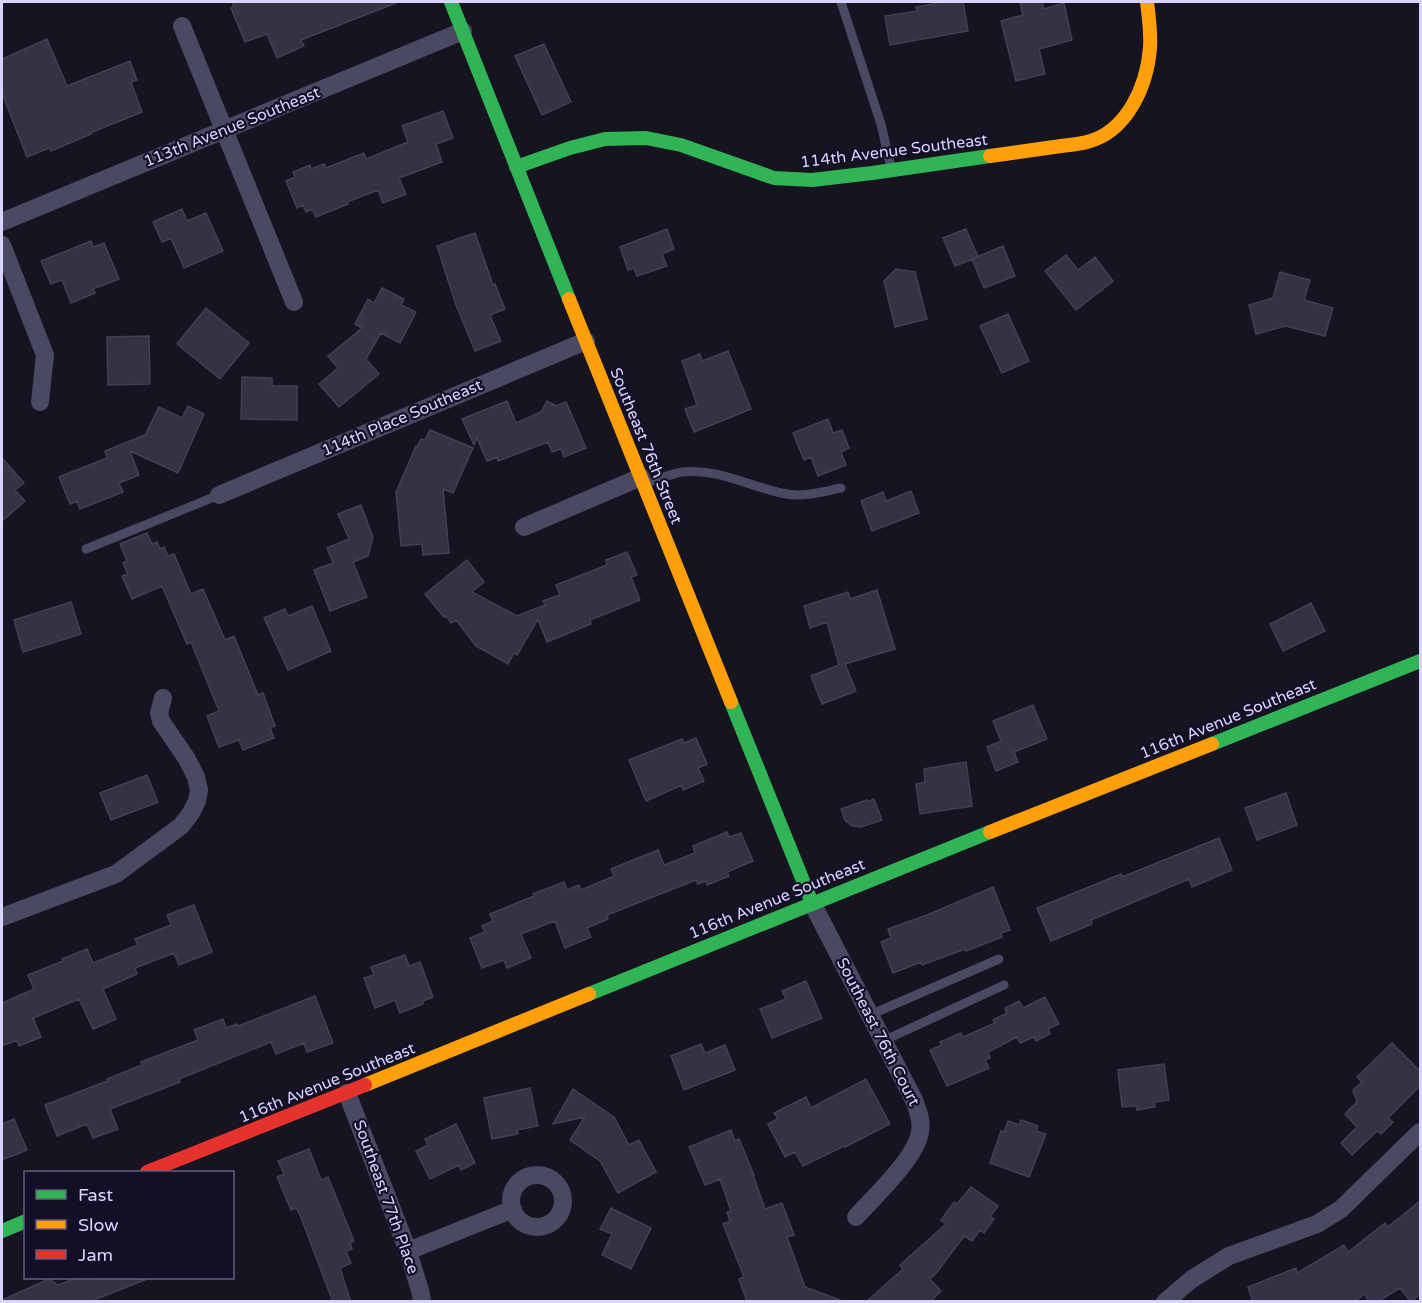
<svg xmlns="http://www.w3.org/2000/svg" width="1422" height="1303" font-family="'Varela Round',sans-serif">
	<rect width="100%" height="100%" fill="#161421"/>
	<!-- building -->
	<path fill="#343243" stroke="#433f54" stroke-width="1.5" d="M232,2H396V3L301,40L304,46L277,58L267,34L245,42L231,8L234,6Z
		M943,2H963L968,31L890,45L885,16L917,11L916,7Z
		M1020,2H1042L1044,9L1064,3L1072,40L1039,49L1045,74L1016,81L1001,21L1023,15Z
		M47,39L67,86L130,61L137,80L131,82L142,112L90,133L91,134L51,151L49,148L27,157L2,93V59Z
		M544,44L571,102L542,115L515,56Z
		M443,111L453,138L436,144L442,162L399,178L406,194L383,203L378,190L347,202L348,204L316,217L312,209L306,212L303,205L297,208L286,181L295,177L293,172L310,165L311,169L324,164L326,168L364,153L366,159L408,142L402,126Z
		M182,209L187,221L206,213L223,251L184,268L171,238L162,242L153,222Z
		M667,229L674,249L662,254L667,266L637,276L634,268L628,270L620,247Z
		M966,229L978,257L955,266L943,238Z
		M475,233L493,285L495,284L505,309L490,315L501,341L475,351L456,305L437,246Z
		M91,241L93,247L104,243L119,279L93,289L95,293L71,303L62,280L51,284L41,261Z
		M1003,246L1015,276L984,288L972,259Z
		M1066,255L1078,270L1095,257L1113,281L1076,310L1045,271Z
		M896,269L915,272L927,319L895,327L884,281Z
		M1280,272L1310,280L1304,300L1333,308L1325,336L1286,326L1256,334L1249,305L1273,298Z
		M382,288L404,299L401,305L416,312L400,343L381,333L366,359L379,374L339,407L319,384L338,368L328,356L362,328L355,324L368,299L374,303Z
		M206,308L249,343L220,379L177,344Z
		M1008,314L1029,361L1002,373L980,326Z
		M149,336L150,384L108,385L107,337Z
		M728,351L751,409L694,432L685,409L697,405L682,361L700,354L702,361Z
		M242,377L272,378V386H297V420L241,419Z
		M507,401L516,423L541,412L547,401L556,406L566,402L586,448L564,457L561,449L552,452L548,442L498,461L497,457L487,461L477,438L474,445L462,419Z
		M188,406L204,414L178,473L130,451L139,475L119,483L123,492L80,509L77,501L70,504L59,477L107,458L105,451L145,435L159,407L182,418Z
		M828,419L833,433L842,430L849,448L841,452L846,465L818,476L811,457L804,460L793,433Z
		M430,430L473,448L453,493L443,489L449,553L423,555L422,544L401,546L396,492L416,446L417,447L421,439L425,440Z
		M2,458L24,483L15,490L25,501L2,521Z
		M911,491L919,513L872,531L861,501L883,492L886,501Z
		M361,505L373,537L368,556L353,562L367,597L330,611L314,570L333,563L327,548L349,539L338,514Z
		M147,533L152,544L157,542L160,549L164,547L168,556L174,554L191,594L203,589L225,640L234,636L258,695L263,693L275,726L270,728L274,738L243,750L239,740L219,747L207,716L219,711L191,642L187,644L162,586L132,599L122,576L128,574L123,563L127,561L120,544Z
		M627,552L637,575L631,577L640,600L590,620L591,624L547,642L538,619L517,655L514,653L508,664L476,646L456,620L451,623L446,616L444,617L425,594L467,560L484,582L472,592L517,616L545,605L543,601L560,595L556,585L607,565L606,560Z
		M877,590L895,649L845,664L856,691L822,704L811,676L839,665L827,622L810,628L804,606L848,592L850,599Z
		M71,602L81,634L23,652L14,620Z
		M1311,603L1325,631L1283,651L1270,624Z
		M312,606L331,651L288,670L264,618L285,609L288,616Z
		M1033,705L1047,739L1014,752L1018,762L996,771L987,747L1001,741L993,721Z
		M696,738L707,764L698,768L704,781L683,790L682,785L646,801L629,760L682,739L684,743Z
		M966,762L972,806L920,814L916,784L925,782L924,769Z
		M147,775L158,802L111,820L100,793Z
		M1286,793L1297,825L1257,840L1245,808Z
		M874,799L882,820L861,827L852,826L845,820L841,809L867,800L868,802Z
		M727,832L729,837L741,833L753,861L727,872L729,876L707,885L706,881L698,884L696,880L607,915L608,919L587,928L591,937L565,948L555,921L521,934L531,958L507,968L504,960L482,968L470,938L485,932L482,926L493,921L490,914L534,896L533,894L564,882L567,890L579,885L581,890L614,876L611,869L658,850L664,865L695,853L693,846Z
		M1219,838L1232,870L1192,887L1189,879L1091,920L1092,924L1051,941L1037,908L1121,874L1122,877Z
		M993,887L1010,930L1001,933L1002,937L966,951L965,949L922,965L921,962L893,973L881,942L891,938L888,929L927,915Z
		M194,905L212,952L179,965L174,953L135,968L137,974L103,989L116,1019L93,1029L79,999L33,1018L41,1037L19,1046L17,1040L2,1046V1003L34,989L28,975L63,961L62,959L87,949L93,963L138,945L135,939L171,925L167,915Z
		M405,955L409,966L420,962L433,997L423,1001V1004L400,1013L395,1000L375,1008L364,978L374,975L371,967Z
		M806,981L822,1018L772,1038L760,1009L786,999L782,991Z
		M315,996L333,1043L307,1052L304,1043L276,1054L271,1042L179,1079L180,1082L110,1109L118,1129L93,1138L87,1124L57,1136L45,1105L107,1081V1079L142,1065L141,1062L198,1040L194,1030L223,1019L226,1028L237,1024L238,1026Z
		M1045,997L1059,1024L1048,1029L1050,1034L1036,1041L1034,1037L1020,1043L1017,1037L988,1052L990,1058L985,1060L989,1068L947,1086L930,1050L941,1045L940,1042L961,1033L963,1037L995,1023L993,1020L1007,1013L1005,1008L1019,1001L1023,1008Z
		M1392,1043L1420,1071V1086L1388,1118L1393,1122L1381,1134L1377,1131L1352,1155L1341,1143L1357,1127L1345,1114L1357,1102L1353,1090L1362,1082L1357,1077Z
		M701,1044L705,1053L725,1045L735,1070L684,1090L671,1056Z
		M1164,1064L1169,1100L1154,1102L1155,1107L1137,1110V1106L1122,1107L1118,1070Z
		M866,1079L890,1124L845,1147L844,1146L803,1166L795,1152L785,1157L768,1124L778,1119L774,1113L806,1097L811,1108Z
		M530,1088L538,1126L517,1130L518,1134L492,1139L484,1098Z
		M573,1089L614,1117L629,1145L639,1140L656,1172L618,1193L600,1161L570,1140L585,1117L553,1124Z
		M14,1119L27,1150L2,1160V1124Z
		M1021,1120L1038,1126L1036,1131L1046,1134L1029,1177L990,1163L1001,1131L1004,1132L1008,1121L1019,1125Z
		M456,1124L475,1163L461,1170L459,1165L430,1179L416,1151L428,1145L425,1139Z
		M731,1130L735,1141L739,1139L754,1175H753L765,1209L782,1203L794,1235L787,1237L805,1287L840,1300V1302H747L739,1279L744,1277L723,1224L730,1221L727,1212L731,1211L720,1179L705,1185L689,1147Z
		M309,1149L321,1180L328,1177L354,1241L350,1243L352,1249L346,1251L351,1263L340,1268L351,1302H333L300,1215L296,1208L291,1210L277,1177L284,1174L278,1161Z
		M971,1187L998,1206L990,1217L994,1219L984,1233L980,1230L972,1241L964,1236L938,1271L930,1279L941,1291L930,1302H866L903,1269L900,1265L946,1224L941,1220L954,1202L957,1204Z
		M1420,1201V1294L1411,1302L1400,1288L1377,1302H1369L1365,1294L1353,1302H1253L1248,1287L1296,1268L1297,1273L1344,1245L1348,1252L1385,1223L1388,1227Z
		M611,1208L651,1228L631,1269L602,1255L612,1234L600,1229Z
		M76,1278L147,1279L89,1302H2V1300L49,1279L58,1285Z"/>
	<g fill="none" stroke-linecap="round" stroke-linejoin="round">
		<!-- lane -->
		<path stroke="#4a4962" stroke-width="9" d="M841,2L881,124L891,168
			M646,483C657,480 670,474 682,472C716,468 749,486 781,493C802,498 821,492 841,488
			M86,549L219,495
			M870,1015L999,959
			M883,1041L1004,985"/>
		<!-- street -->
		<path stroke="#4a4962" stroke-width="18" d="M182,26L294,302
			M2,222L463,31
			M2,245L45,355L40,402
			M219,495L586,341
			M524,527L641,477
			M812,903L914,1100C918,1110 922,1121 920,1132C916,1158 874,1197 856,1217
			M2,917L116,874L181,826L191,813L197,801L199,790L196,777L187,759L161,721L159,713L163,698
			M347,1093L408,1251L421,1294L422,1302
			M511 1201a26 26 0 1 1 52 0a26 26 0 1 1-52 0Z
			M408,1251L513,1209
			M1165,1302L1192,1279L1229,1256L1317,1224L1341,1209L1420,1132"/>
		<!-- fast -->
		<path stroke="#30b455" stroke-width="14" d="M451,2L569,299
			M516,167L570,148L605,139L646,138L681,145L774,178L812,180L872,173L990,156
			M731,702L812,903
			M1212,744L1420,661
			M589,994L990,832
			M2,1231L26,1221"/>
		<!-- slow -->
		<path stroke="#ff9f0a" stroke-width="14" d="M990,156C1012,153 1033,150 1054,147C1065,145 1076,145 1087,142C1127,132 1147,86 1150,48C1151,33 1149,17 1147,2
			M569,299L731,702
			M990,832L1212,744
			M365,1085L589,994"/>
		<!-- jam -->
		<path stroke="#e5322d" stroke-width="14" d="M147,1172L365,1085"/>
	</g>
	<g text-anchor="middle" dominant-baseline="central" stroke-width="4.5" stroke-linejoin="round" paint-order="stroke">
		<!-- street labels -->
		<g font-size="16" fill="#d9d4ff" stroke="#130f26">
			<text transform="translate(232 127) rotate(-22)">113th Avenue Southeast</text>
			<text transform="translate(894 151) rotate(-7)">114th Avenue Southeast</text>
			<text transform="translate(402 418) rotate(-23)">114th Place Southeast</text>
			<text transform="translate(646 446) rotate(68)">Southeast 76th Street</text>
			<text transform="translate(1228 719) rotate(-22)">116th Avenue Southeast</text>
			<text transform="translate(777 899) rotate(-22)">116th Avenue Southeast</text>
			<text transform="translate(878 1032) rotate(63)">Southeast 76th Court</text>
			<text transform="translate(327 1083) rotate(-22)">116th Avenue Southeast</text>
			<text transform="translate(386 1197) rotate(70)">Southeast 77th Place</text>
		</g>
	</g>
	<!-- border -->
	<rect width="1422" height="1303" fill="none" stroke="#d9d4ff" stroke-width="6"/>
	<!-- legend -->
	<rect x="24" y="1171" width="210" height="108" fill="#130f26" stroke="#625e7d" stroke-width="1.5"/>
	<rect x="36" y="1190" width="30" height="9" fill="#30b455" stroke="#625e7d" stroke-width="1.5"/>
	<text x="78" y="1201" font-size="18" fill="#d9d4ff">Fast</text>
	<rect x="36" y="1220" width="30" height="9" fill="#ff9f0a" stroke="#625e7d" stroke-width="1.5"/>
	<text x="78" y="1231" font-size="18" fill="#d9d4ff">Slow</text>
	<rect x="36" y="1250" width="30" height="9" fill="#e5322d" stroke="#625e7d" stroke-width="1.5"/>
	<text x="78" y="1261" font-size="18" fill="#d9d4ff">Jam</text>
</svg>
